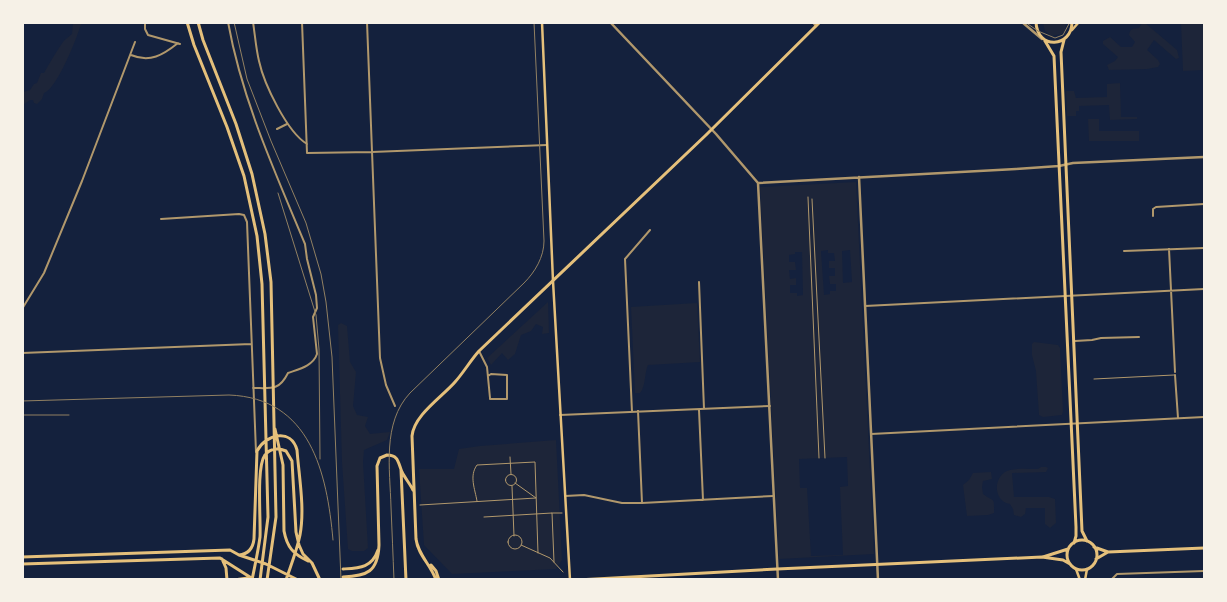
<svg xmlns="http://www.w3.org/2000/svg" width="1227" height="602" font-family="'DejaVu Sans',sans-serif">
	<rect width="100%" height="100%" fill="#14213d"/>
	<!-- green -->
	<path fill="#1d2539" fill-rule="evenodd" d="M73,23H81V24C77,38 57,89 44,93L42,99L37,104L34,103L33,100H30L23,105V92L30,90L34,84L37,83L41,73H44C50,62 56,52 63,42C65,39 69,37 72,34Z
		M1043,23H1066L1065,30L1062,34L1051,36L1045,31Z
		M1142,23H1145L1177,50L1179,58L1176,59L1154,40L1147,50L1158,60L1160,64L1158,67L1147,69L1109,70L1107,65L1115,61L1118,57L1103,44V41L1110,37L1121,47H1132L1135,42L1129,35C1130,28 1133,29 1139,28Z
		M1181,23H1204V70L1183,71Z
		M1120,83L1121,117H1137V119L1110,120L1109,105L1079,106V111H1076V116H1067L1066,91H1074L1076,98L1107,97V84Z
		M1088,119H1099V131H1139V141H1089Z
		M856,182L874,554L779,559L760,187ZM828,250V253H834L835,261H829V268H835V276H829L830,284H836V291H830V294L824,295L821,251ZM850,250L852,282L843,283L842,251ZM795,252H802L803,295L797,296V293H790V285H796V278L790,279L789,270H796L795,262H789V255L795,254ZM847,457L848,486L840,487L843,555L811,556L807,488H800L799,459Z
		M548,302L549,333L542,334L543,327L536,324L531,331L521,335L515,354L508,360L502,353L491,365L487,358Z
		M697,303L700,362L648,365C644,374 646,386 640,393H635L631,307Z
		M341,323L347,326L350,362L356,372L353,406L357,415L368,417L365,426L370,434L390,432L387,440L364,450L363,462L368,548L364,551H352L348,549L342,462L338,325Z
		M1034,342L1058,345L1060,348L1063,411L1062,415L1043,417L1039,415L1036,371L1032,355V344Z
		M556,440L562,560L556,569L452,574L424,545L419,469H454L459,449L480,446Z
		M1041,467H1046L1048,468L1046,472L1012,473L1014,497H1049L1055,499L1056,523L1050,528L1045,524V508H1026L1025,514L1021,517L1014,515L1013,509L1010,504C992,501 993,474 1010,470C1019,468 1029,469 1038,469Z
		M991,472L992,479L983,481L982,487L983,494C995,503 994,496 994,513L988,515L967,516L963,485L969,480L973,473Z"/>
	<g fill="none" stroke-linecap="round" stroke-linejoin="round">
		<!-- service -->
		<path stroke="#b1986c" stroke-width="1" d="M1094,379L1174,375"/>
		<!-- pedestrian -->
		<path stroke="#b1986c" stroke-width="1" d="M808,197L819,458
			M812,199L825,458
			M510,457L511,474
			M505.5 480a5.5 5.5 0 1 1 11 0a5.5 5.5 0 1 1-11 0Z
			M512,486L514,536
			M477,501C475,489 469,476 477,465L535,462L538,553
			M420,505L536,498L515,483
			M552,513H562
			M484,517L552,513L554,562
			M508 542a7 7 0 1 1 14 0a7 7 0 1 1-14 0Z
			M521,545L550,558L563,572"/>
		<!-- minor -->
		<path stroke="#b1986c" stroke-width="2" d="M145,22V29L148,35L180,44
			M228,22C242,100 275,172 305,244L307,259L316,295L317,308L313,317L317,354C313,366 299,369 288,373C279,391 271,388 253,388
			M253,22C255,35 256,49 259,61C264,84 287,132 307,144
			M302,22L307,153L372,152L547,145
			M367,22L380,358L386,385L395,406
			M131,55C150,63 163,55 178,43
			M277,129L287,124
			M1153,216V209L1156,207L1204,204
			M161,219L239,214L244,215L247,222L256,452
			M1169,249L1175,372
			M1124,251L1204,248
			M699,282L704,409
			M865,306L1204,289
			M22,309L44,273L82,181L135,42
			M1075,341L1092,340L1101,338L1139,337
			M479,351L487,367L490,398V399H507V375L491,374L488,376
			M22,353L251,344
			M1175,375L1178,418
			M699,410L703,500
			M638,411L642,503
			M632,412L625,259L650,230
			M560,415L770,406
			M871,434L1204,417
			M565,496L584,495L622,503H642L773,496
			M1111,580L1117,574L1204,571"/>
		<!-- tertiary -->
		<path stroke="#b1986c" stroke-width="2.5" d="M610,22L716,134L758,183
			M813,22L816,26
			M1022,22L1042,39
			M859,177L878,580
			M758,183L1016,169L1059,166L1073,163L1204,157
			M758,183L778,580"/>
		<!-- secondary -->
		<path stroke="#e5c07b" stroke-width="2.5" d="M542,22L553,281L570,580
			M1072,30L1079,22
			M1076,569L1080,580
			M1085,580L1087,569"/>
		<!-- primary -->
		<path stroke="#e5c07b" stroke-width="3" d="M187,22L194,45L227,127L244,176L257,236L262,284L268,517L260,580
			M198,22L203,40L236,124L252,174L265,234L271,282L276,517L267,580
			M1036,22C1037,50 1072,48 1072,22
			M1064,40L1061,52L1082,531L1087,541
			M1045,41L1054,56L1076,527V536L1074,543
			M275,429L283,465L284,531C287,547 293,554 308,561
			M401,470L406,580
			M1067 555a15 15 0 1 1 30 0a15 15 0 1 1-30 0Z
			M1094,547L1108,552L1204,548
			M239,555C249,554 253,548 254,539L257,451C266,434 291,428 297,450C299,477 305,508 300,535C297,550 291,565 286,580
			M22,557L230,550L239,555L266,564L298,580
			M1043,557L1068,549
			M222,559L226,568L227,580
			M1096,559L1108,552
			M22,564L220,558L253,579
			M431,565L436,571L439,580
			M343,569C359,568 372,568 378,550
			M343,577C367,576 378,572 379,545L377,466L380,458L387,455C399,455 398,463 402,472C405,478 410,484 413,490
			M234,580L248,578
			M252,580C255,565 258,552 260,537C261,520 256,467 265,455C270,448 279,448 286,451L292,461L296,532L299,545L303,554L312,563L320,580
			M436,580C431,565 418,555 416,539L412,436C414,415 442,397 455,382C464,372 470,361 479,351L706,135L820,22
			M577,580L777,569L1042,557L1063,560L1070,564"/>
		<!-- tram -->
		<path stroke="#918062" stroke-width="1" d="M1025,22L1038,31L1055,38L1063,35L1070,22
			M394,580C393,555 392,531 391,507C390,469 382,423 410,393L524,283C535,272 544,257 544,241L534,22"/>
		<!-- rail -->
		<path stroke="#918062" stroke-width="1" d="M234,22L247,79L271,141L306,223L321,274L326,302L332,357L341,580
			M278,193L316,315L319,349L320,459
			M22,401L229,395C310,398 327,472 333,540
			M22,415H69"/>
	</g>
	<!-- border -->
	<rect width="1227" height="602" fill="none" stroke="#f6f1e7" stroke-width="48"/>
</svg>
